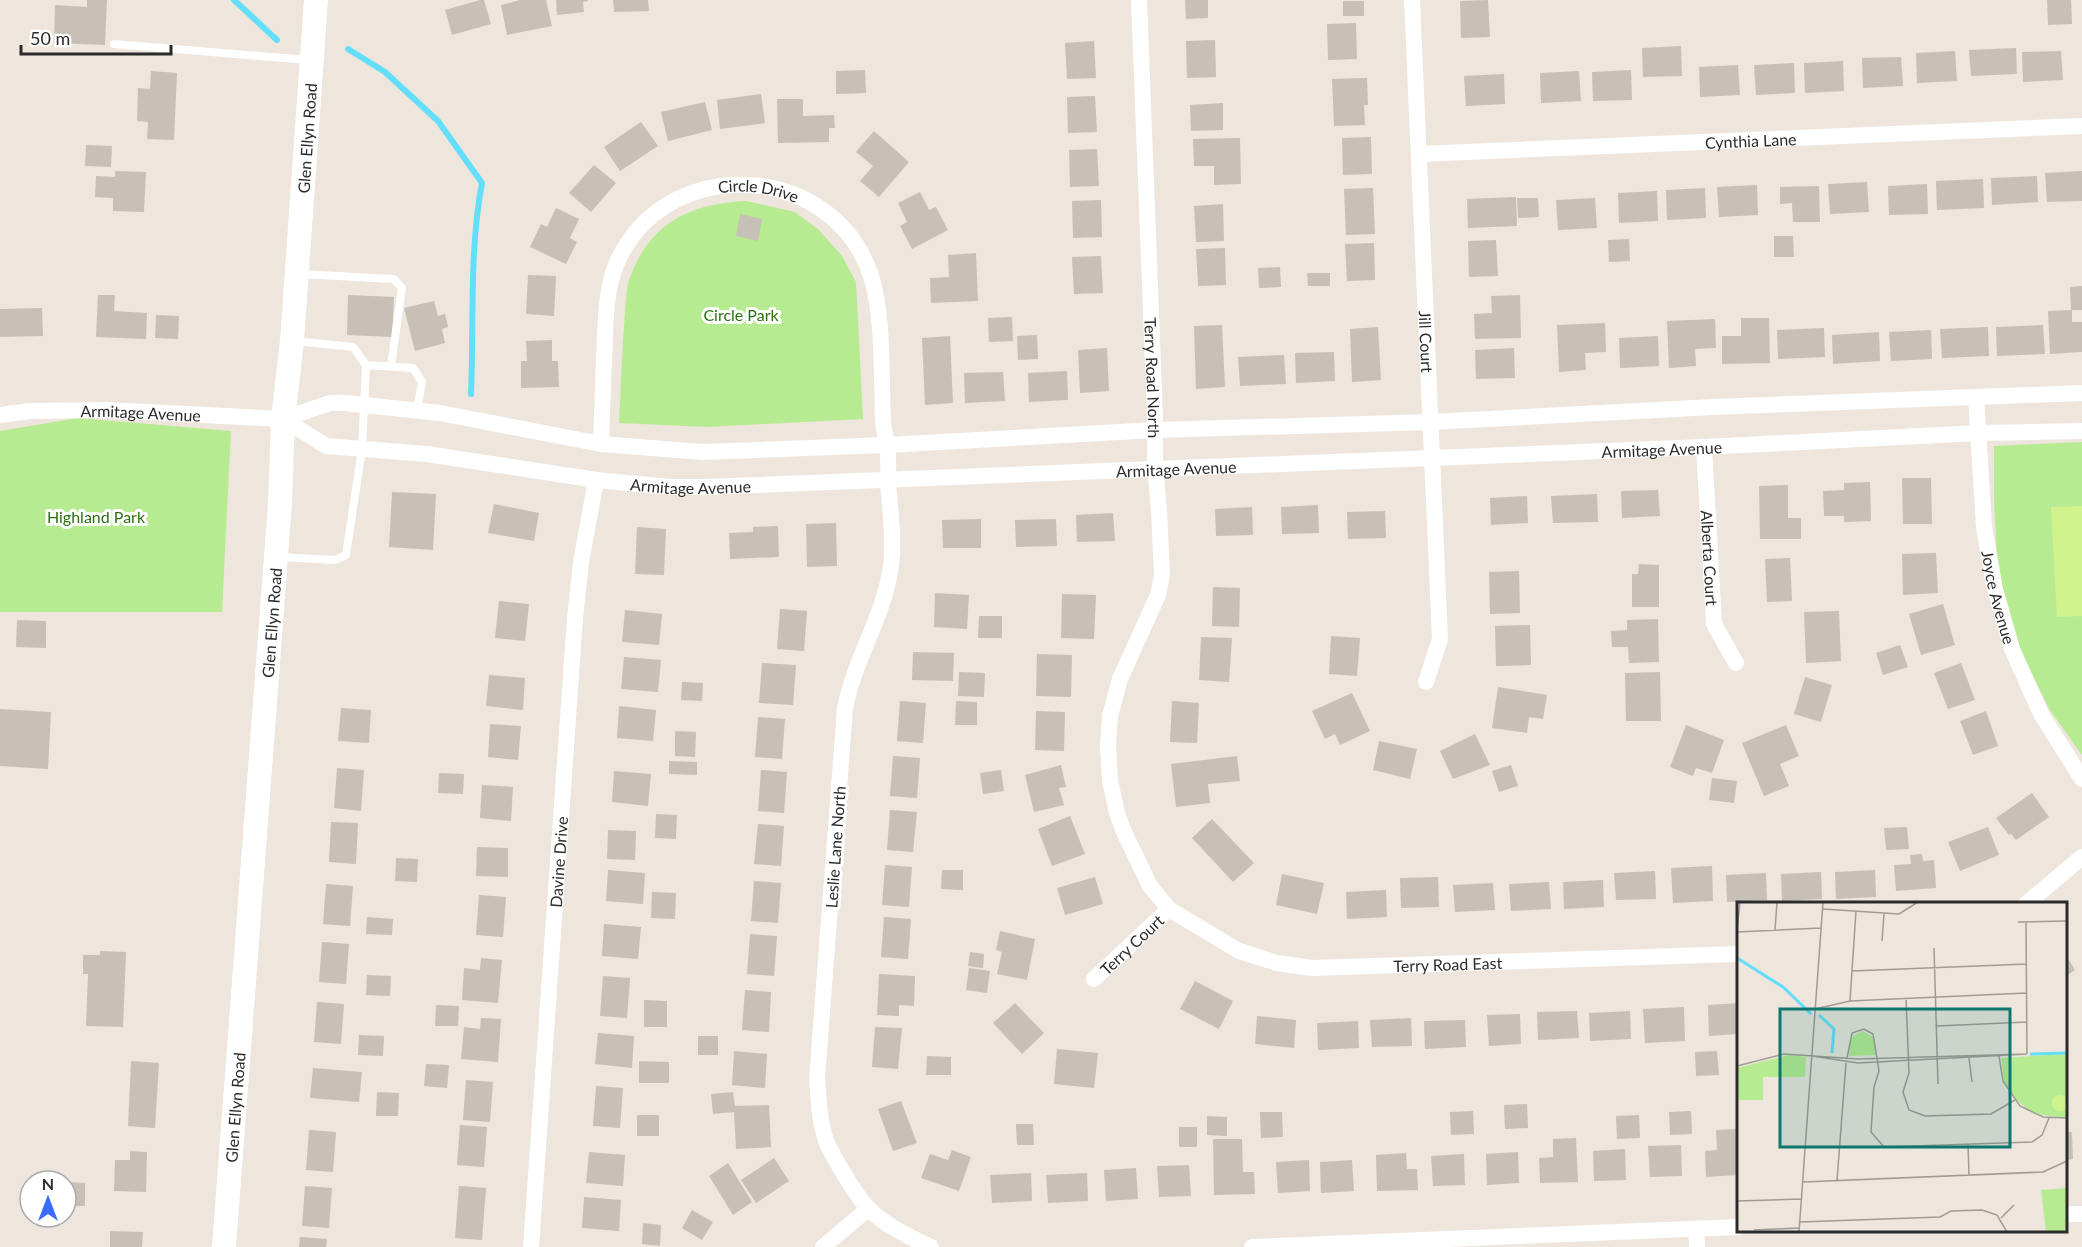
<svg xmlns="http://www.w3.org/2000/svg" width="2082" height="1247" font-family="Lato,sans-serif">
	<rect width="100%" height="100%" fill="#eee5dc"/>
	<!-- green -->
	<path fill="#b7eb92" d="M746,201L795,212L819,230L842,256L856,282L863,419L708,427L619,423C621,386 622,349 625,312C626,302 626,290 629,280C649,223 689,204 746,201Z
		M78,418L231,431L222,612H0V431Z
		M2082,442V755L2050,710L2020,650L1998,576L1994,501V446Z"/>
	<!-- pitch -->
	<path fill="#d0f38d" d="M2082,506V616L2057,617L2051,507Z"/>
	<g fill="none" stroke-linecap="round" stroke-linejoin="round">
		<!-- stream -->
		<path stroke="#63dffc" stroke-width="6" d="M234,0L277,40
			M348,49L385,72L438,121L482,183C469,251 474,325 471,394"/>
	</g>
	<!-- building -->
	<path fill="#c6c0b7" d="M87,0H107L105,45L54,43L55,5L87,7Z
		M480,0H484L491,24L452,35L445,10Z
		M520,0H546L552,26L507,35L501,5Z
		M556,0H588V1L583,2L584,12L557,15Z
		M613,0H648L649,11L614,12Z
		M1185,0H1208V18L1186,19Z
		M1488,0L1490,37L1461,38L1460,1Z
		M2047,0H2071L2072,24L2048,25Z
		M1343,1H1364V16H1343Z
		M1356,23L1357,59L1328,60L1327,24Z
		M1215,40L1216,77L1187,78L1186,41Z
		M1094,41L1096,78L1067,79L1065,43Z
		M1681,46L1682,76L1643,77L1642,48Z
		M2016,48L2017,74L1971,76L1969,50Z
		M1955,51L1957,81L1917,83L1916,53Z
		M2061,51L2063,80L2023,82L2022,52Z
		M1901,57L1903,86L1863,88L1862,58Z
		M1843,61L1844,91L1805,93L1804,63Z
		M1794,63L1795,93L1756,95L1754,65Z
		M1738,65L1740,95L1700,97L1699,67Z
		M865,70L866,93L836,94V71Z
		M1631,70L1632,100L1593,101L1592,72Z
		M151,71L177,73L174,140L147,139L148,122L137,121L138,88L150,89Z
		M1579,71L1581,101L1541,103L1540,73Z
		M1504,74L1505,104L1466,106L1464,76Z
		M1367,78L1368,105H1364L1365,125L1334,126L1332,79Z
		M761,94L765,123L720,129L717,100Z
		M1095,96L1097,132L1068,133L1067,97Z
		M777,99H803V116L834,115L835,128H829V142L778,143Z
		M705,102L712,130L668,141L661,112Z
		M1223,103V130L1191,131L1190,105Z
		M641,122L658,146L620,171L604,147Z
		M874,131L909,162L879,197L860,181L873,166L856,152Z
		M1371,137L1372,174L1343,175L1342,138Z
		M1240,138L1241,184L1214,185V166H1194L1193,139Z
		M86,145L112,146L111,167L85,166Z
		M1097,149L1099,186L1070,187L1069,150Z
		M594,165L616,183L591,212L569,193Z
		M115,171L146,172L144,212L113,211V198L95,197L96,176L115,177Z
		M2082,171V201L2047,202L2045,173Z
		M2037,176L2038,202L1992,205L1991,178Z
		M1983,179L1984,208L1937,210L1936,181Z
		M1867,182L1869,212L1830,214L1828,184Z
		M1927,184L1928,214L1889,215L1888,186Z
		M1757,185L1758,215L1719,217L1717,187Z
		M1819,186L1820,222H1793L1792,203L1780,204V187Z
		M1373,188L1375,234L1346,235L1344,189Z
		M1705,188L1706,218L1667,220L1666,190Z
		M1657,191L1658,221L1619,223L1618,193Z
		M920,192L929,210L936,207L948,230L912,249L900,226L907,222L898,203Z
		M1516,197L1517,226L1468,228L1467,199Z
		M1517,198H1538L1539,217L1518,218Z
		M1595,198L1597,228L1558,230L1556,200Z
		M1101,200L1102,237L1073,238L1072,201Z
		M1223,204L1224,241L1196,242L1194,206Z
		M556,208L579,219L570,238L577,242L566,264L530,247L541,224L547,227Z
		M740,214L762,219L758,241L736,236Z
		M1774,236H1793L1794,257H1774Z
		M1629,239L1630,261L1609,262L1608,240Z
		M1496,240L1498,276L1469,277L1468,241Z
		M1374,243L1375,280L1347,281L1345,244Z
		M1225,248L1226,285L1198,286L1196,249Z
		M976,253L978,301L931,303L930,278L949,277L948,255Z
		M1101,256L1103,293L1074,294L1072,257Z
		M1280,267L1281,287L1259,288L1258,268Z
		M1307,273H1330V286H1308Z
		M528,275L556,276L554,316L526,314Z
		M2082,286V310H2071L2070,287Z
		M98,295H115L114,311L147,313L146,339L96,337Z
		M348,295L394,297L392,337L347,335Z
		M1520,295L1521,338L1475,339L1474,314L1492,313L1491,296Z
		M434,301L438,316L445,314L448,327L442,329L445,343L415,351L404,308Z
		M42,308L43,336L0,337V309Z
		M2072,310V322H2082V352L2050,354L2048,311Z
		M156,315L179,316L178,339L155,338Z
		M1012,317L1013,341L989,342L988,318Z
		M1741,318H1769L1770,363L1722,364V336H1741Z
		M1715,319L1716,348L1695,349L1696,366L1669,368L1667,321Z
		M1605,323L1606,352L1585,353L1586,370L1559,372L1557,325Z
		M1222,325L1225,387L1196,389L1194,326Z
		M2043,325L2045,354L1997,356L1996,327Z
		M1378,327L1381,380L1352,382L1350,329Z
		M1988,327L1989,356L1942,358L1940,329Z
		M1824,328L1825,357L1778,359L1777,330Z
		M1931,330L1932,359L1891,361L1889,332Z
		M1879,332L1880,361L1833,364L1832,335Z
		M1037,335L1038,359L1018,360L1017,336Z
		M950,336L953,403L925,405L922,338Z
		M1658,336L1659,366L1620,368L1619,338Z
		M552,340V361H558L559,387L521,388V361H527L526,341Z
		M1107,348L1109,391L1080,393L1078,350Z
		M1514,348L1515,378L1476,379L1475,350Z
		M1334,352L1335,381L1296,383L1295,353Z
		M1284,355L1286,384L1240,386L1238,357Z
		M1067,371L1068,400L1029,402L1028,373Z
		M1003,372L1005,401L965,403L964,373Z
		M1902,478H1931L1932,524H1903Z
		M1870,482L1871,521L1844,522V516H1824L1823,491L1844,490V483Z
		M1788,485V518H1801V539H1760L1759,486Z
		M1658,490L1660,516L1622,518L1621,491Z
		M392,492L436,494L433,550L389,547Z
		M1597,494L1598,522L1553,523L1551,496Z
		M1527,496L1528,523L1491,525L1490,498Z
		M494,504L539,513L534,541L488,533Z
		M1318,505L1319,533L1282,534L1281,507Z
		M1252,507L1253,535L1216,536L1215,509Z
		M1385,511L1386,538L1348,539L1347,512Z
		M1113,513L1115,541L1077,542L1076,515Z
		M981,519V548H943L942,520Z
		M1056,519L1057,546L1016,547L1015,520Z
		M836,523L837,566L807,567L806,524Z
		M778,526L779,557L730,559L729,533L753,532V527Z
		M637,527L666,529L664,575L635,574Z
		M1936,553L1938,593L1903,595L1902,554Z
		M1790,558L1792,601L1767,602L1765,559Z
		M1639,564L1659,565V607H1632V574H1638Z
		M1519,571L1520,613L1490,614L1489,572Z
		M1213,587L1240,588L1239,627L1212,626Z
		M935,593L969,595L967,629L934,627Z
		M1062,594L1096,595L1094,639L1061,638Z
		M499,601L529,604L525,641L495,638Z
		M1943,604L1955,645L1921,655L1909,614Z
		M780,609L807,611L804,651L777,649Z
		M625,610L662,614L659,645L622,642Z
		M1839,611L1841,661L1806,663L1804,612Z
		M979,616H1002V638H978Z
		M1658,619L1659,662L1629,663L1628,647H1612L1611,631L1627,630V620Z
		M17,620L46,621V648L16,647Z
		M1530,625L1531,665L1496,666L1495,626Z
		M1331,636L1360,638L1357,676L1329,674Z
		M1201,637L1232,638L1229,682L1199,680Z
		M1900,645L1908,667L1883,675L1876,653Z
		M913,652L954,653L953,681L912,680Z
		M1037,654L1072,655L1071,697L1036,696Z
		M624,657L661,660L658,692L621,689Z
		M762,663L796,665L793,705L759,703Z
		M1961,663L1975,700L1948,709L1934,673Z
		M959,672L985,673L984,697L958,696Z
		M1660,672L1661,721H1626L1625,673Z
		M489,675L525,678L523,710L486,706Z
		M1805,677L1832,685L1821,722L1794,714Z
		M682,682L703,683L702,701L681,700Z
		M1498,687L1547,695L1543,719L1529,717L1527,733L1492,728Z
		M1352,693L1370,731L1340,745L1335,734L1325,739L1312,711Z
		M900,701L926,703L923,743L897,741Z
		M956,701L977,702V725H955Z
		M1172,701L1199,703L1197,743L1170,742Z
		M619,706L656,710L653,741L617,738Z
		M341,708L371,710L369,743L338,741Z
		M0,709L51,712L48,769L0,766Z
		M1036,711L1065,712L1064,751L1035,750Z
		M1986,711L1998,746L1973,755L1960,721Z
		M758,717L785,719L782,759L755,757Z
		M490,724L521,726L518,760L488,757Z
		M1686,725L1724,740L1712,773L1696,768L1693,776L1670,767Z
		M1786,725L1799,756L1780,764L1789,786L1764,796L1742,743Z
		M675,731L696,732L695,757L675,756Z
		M1475,734L1490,765L1453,779L1440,751Z
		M1379,741L1417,749L1410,779L1373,770Z
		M893,756L920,758L917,798L890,796Z
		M1237,756L1240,781L1208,784L1210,803L1176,807L1171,764Z
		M669,761L697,762V775L669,774Z
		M1061,765L1066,787L1059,788L1064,805L1034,812L1025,775Z
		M1511,765L1518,786L1499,792L1492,771Z
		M337,768L364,770L361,811L334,808Z
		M761,770L787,772L784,813L758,811Z
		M1001,770L1004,791L983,794L980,773Z
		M614,771L651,774L648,806L612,802Z
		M439,773L464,774L463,794L438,793Z
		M1712,778L1737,781L1734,803L1709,800Z
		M482,785L513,787L511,821L480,818Z
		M2032,793L2049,817L2016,840L2011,834L2009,835L1996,818Z
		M890,810L917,812L913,852L887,850Z
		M656,814L677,815L676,839L655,838Z
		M1070,816L1085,854L1052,866L1038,829Z
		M1212,819L1254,863L1233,882L1192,838Z
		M331,822L358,823L356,864L329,862Z
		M758,824L784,826L781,866L754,864Z
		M1907,827L1909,849L1886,850L1884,828Z
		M1988,827L1999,855L1960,871L1948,842Z
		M608,830L636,831L635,860L607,859Z
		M477,847L508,848V877L476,876Z
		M1922,854L1923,861L1934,860L1936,888L1896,891L1894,865L1911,864L1910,855Z
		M396,858L418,859L417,882L395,881Z
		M885,865L912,867L909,907L882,905Z
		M1712,866L1713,901L1673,903L1671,868Z
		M608,870L645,873L643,904L606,901Z
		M942,870H963V890L941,889Z
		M1875,870L1876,897L1836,899L1835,872Z
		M1655,871L1656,899L1616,900L1614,873Z
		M1821,872L1822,899L1782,901L1781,874Z
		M1766,873L1767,900L1727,902L1726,875Z
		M1282,874L1324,883L1317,914L1276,905Z
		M1095,877L1103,904L1065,915L1057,888Z
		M1438,877L1439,907L1401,908L1400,878Z
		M1603,880L1604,907L1564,909L1563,882Z
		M754,881L781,883L778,923L751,921Z
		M1549,882L1551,909L1511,911L1509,884Z
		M1493,883L1495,910L1455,912L1453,885Z
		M326,884L353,886L350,926L323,924Z
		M1386,890L1387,917L1347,919L1346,892Z
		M652,892L676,893L675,919L651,918Z
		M479,895L506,897L503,937L476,935Z
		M367,917L393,919L392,935L366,934Z
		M884,917L911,919L908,959L881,957Z
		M604,924L641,927L638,959L602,956Z
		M1000,931L1035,939L1027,980L997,974L1002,952L996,950Z
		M750,934L777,936L774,976L747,974Z
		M322,942L349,944L346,984L319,982Z
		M100,951L126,952L123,1027L86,1026L88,974H83V955H100Z
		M970,952L984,954L983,968L968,966Z
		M2066,955L2075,970L2066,976Z
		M481,958L502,960L498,1003L462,1000L464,968L480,970Z
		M969,968L990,971L987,993L966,990Z
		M879,974L915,976L914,1006L899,1005V1016L877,1015Z
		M367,975L391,976L390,996L366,995Z
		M603,976L630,978L627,1018L600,1016Z
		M1195,981L1233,1001L1219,1029L1180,1009Z
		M745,990L771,992L769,1032L742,1030Z
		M644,1000L667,1001V1027H644Z
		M317,1002L344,1004L341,1044L314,1042Z
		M1015,1003L1044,1033L1022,1054L993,1023Z
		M1738,1003V1034L1709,1036L1708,1005Z
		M436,1005L459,1006L458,1026H435Z
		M1684,1007L1685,1041L1645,1043L1643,1009Z
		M1577,1011L1579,1038L1538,1040L1537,1012Z
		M1630,1011L1631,1039L1590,1041L1589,1013Z
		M1520,1014L1521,1044L1489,1046L1487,1015Z
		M1257,1016L1296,1020L1294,1048L1255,1044Z
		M481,1018L501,1019L498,1062L461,1059L464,1027L480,1029Z
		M1411,1018L1412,1046L1372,1047L1370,1020Z
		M1465,1020L1466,1047L1425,1049L1424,1021Z
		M1358,1021L1359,1048L1318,1050L1317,1023Z
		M875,1027L902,1028L898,1069L872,1067Z
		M598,1033L634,1036L632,1068L595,1064Z
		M359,1035L384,1036L383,1056L358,1055Z
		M698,1036H718V1055H698Z
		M1057,1049L1098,1053L1094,1088L1054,1084Z
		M734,1051L767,1054L765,1088L732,1085Z
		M1717,1051L1719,1075L1696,1076L1695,1052Z
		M927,1056L951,1057V1075H926Z
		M131,1061L159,1063L155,1128L128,1126Z
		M639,1061L669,1062V1083H639Z
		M426,1064L449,1065L447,1088L424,1086Z
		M313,1068L362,1072L359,1102L310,1098Z
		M466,1080L493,1082L490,1122L463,1120Z
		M596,1086L623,1088L620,1128L593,1126Z
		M377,1092L399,1093L398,1116H376Z
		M733,1092L735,1106L769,1105L771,1147L736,1149L734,1112L713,1114L711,1094Z
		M901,1101L917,1143L893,1151L878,1109Z
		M1527,1104L1528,1128L1505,1129L1504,1105Z
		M1473,1111L1474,1134L1451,1135L1450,1112Z
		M1691,1111L1692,1134L1670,1135L1669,1112Z
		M1260,1112H1282L1283,1137L1261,1138Z
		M637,1115H659V1136H637Z
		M1639,1115L1640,1138L1617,1139L1616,1116Z
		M1207,1116L1227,1117V1136L1207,1135Z
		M1016,1124H1033L1034,1145H1017Z
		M460,1125L487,1127L484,1167L457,1165Z
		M1179,1127H1197V1147H1179Z
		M1738,1129V1175L1706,1177L1705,1151L1717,1150L1716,1130Z
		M309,1130L336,1132L333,1172L306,1170Z
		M2066,1132H2072L2073,1159L2066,1160Z
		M1576,1138L1578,1182L1540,1183L1539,1158L1553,1157V1139Z
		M1213,1139H1242L1243,1172H1254L1255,1194L1214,1195Z
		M1681,1145L1682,1176L1650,1177L1648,1146Z
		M1625,1149L1626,1180L1594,1181L1593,1151Z
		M952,1150L971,1157L959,1191L921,1178L930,1154L948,1160Z
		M130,1151L147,1152L146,1192L114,1191L115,1160H130Z
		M589,1152L625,1155L623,1186L586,1183Z
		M1518,1152L1519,1183L1487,1185L1486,1154Z
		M1406,1153L1407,1169H1417L1418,1190L1377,1191L1376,1155Z
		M1464,1154L1465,1185L1433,1186L1431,1156Z
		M774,1158L789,1181L756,1203L741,1180Z
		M1309,1160L1310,1191L1278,1193L1276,1162Z
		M1352,1160L1354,1191L1321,1193L1320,1162Z
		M728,1163L752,1202L733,1215L709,1176Z
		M1189,1165L1191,1196L1159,1197L1157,1166Z
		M1136,1168L1138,1199L1106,1201L1104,1170Z
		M1031,1173L1032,1201L992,1203L990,1175Z
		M1087,1173L1088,1201L1048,1203L1046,1175Z
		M66,1182L85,1183V1206H66Z
		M305,1186L332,1188L329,1228L302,1226Z
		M459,1186L486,1188L482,1240L455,1238Z
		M584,1197L621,1200L619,1231L582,1228Z
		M692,1210L713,1222L702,1240L682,1228Z
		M643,1223L661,1225L660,1246L642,1244Z
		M110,1231L143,1232L142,1247H110Z
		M300,1237L327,1239L326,1247H299Z"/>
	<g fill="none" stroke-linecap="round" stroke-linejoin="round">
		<!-- lane -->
		<path stroke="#fff" stroke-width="8" d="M114,44L309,60
			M300,274L394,279L402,288L391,366
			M366,365L413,368L422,382L417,410
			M278,557L335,560L346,555L362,449L366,365L353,347L295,341"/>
		<!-- street -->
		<g stroke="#fff" stroke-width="16">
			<path id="s1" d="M1139,0L1155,417V468L1159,510L1162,575L1158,595L1120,679L1110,716L1108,746L1110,781L1117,813L1124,832L1150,886L1169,909L1239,951L1277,963L1312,968L1738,954"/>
			<path id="s2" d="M1412,0L1440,639L1426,682"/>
			<path id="s3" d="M1419,154L2082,126"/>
			<path id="s4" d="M1976,397L1984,527L1995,589L2012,649L2041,714L2082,779"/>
			<path id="s5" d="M0,415L30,411L107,410L283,419L330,403H345L440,413L601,444L702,452L887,445L1155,430L1430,422L1713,407L2082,393"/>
			<path id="s6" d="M283,419L326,446L427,454L596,480L670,487H706L1704,447L1979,433L2082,431"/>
			<path id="s7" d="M601,444C602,416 603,387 604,359C606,324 604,287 620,256C673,153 832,164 870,273C884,313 881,377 883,420C883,428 886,436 887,444C889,456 888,469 888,482C890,511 895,543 890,572C882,619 854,661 845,708L817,1079C819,1100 819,1123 827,1143C834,1158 857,1198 869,1209C884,1225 911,1238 931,1247"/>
			<path id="s8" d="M1704,447L1714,624L1736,663"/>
			<path d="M2026,904L2082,857"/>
			<path id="s9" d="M1094,979L1169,909"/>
			<path d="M2066,1214H2082"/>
			<path d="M1696,1229L1697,1247"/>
			<path id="s10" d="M531,1247L575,618L581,562L596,480"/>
			<path d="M823,1247L868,1209"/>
			<path d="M1252,1247L1738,1227"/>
		</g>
		<!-- secondary -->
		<path stroke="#fff" stroke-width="24" id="s11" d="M224,1247L280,503L283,419L292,341L316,0"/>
	</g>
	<g text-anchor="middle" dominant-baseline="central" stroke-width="6" stroke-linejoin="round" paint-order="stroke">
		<!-- street labels -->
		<g font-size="16" fill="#2b2b2b" stroke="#fff">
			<text stroke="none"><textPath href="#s11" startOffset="1112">Glen Ellyn Road</textPath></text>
			<text stroke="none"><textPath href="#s3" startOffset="332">Cynthia Lane</textPath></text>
			<text stroke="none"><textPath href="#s7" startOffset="356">Circle Drive</textPath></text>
			<text stroke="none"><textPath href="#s2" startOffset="342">Jill Court</textPath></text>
			<text stroke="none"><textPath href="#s1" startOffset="378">Terry Road North</textPath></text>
			<text stroke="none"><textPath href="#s5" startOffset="141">Armitage Avenue</textPath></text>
			<text stroke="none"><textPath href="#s6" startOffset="1390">Armitage Avenue</textPath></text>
			<text stroke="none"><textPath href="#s6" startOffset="904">Armitage Avenue</textPath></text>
			<text stroke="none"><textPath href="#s6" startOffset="418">Armitage Avenue</textPath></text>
			<text stroke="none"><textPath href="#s8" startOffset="111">Alberta Court</textPath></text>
			<text stroke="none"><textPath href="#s4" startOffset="202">Joyce Avenue</textPath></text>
			<text stroke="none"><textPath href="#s11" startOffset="626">Glen Ellyn Road</textPath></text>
			<text transform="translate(835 847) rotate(-86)">Leslie Lane North</text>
			<text stroke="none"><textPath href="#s10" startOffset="386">Davine Drive</textPath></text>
			<text stroke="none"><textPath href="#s9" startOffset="51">Terry Court</textPath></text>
			<text stroke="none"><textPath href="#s1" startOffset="1227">Terry Road East</textPath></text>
			<text stroke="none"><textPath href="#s11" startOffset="140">Glen Ellyn Road</textPath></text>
		</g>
		<!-- park labels -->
		<g font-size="16" fill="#2d7112" stroke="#fff">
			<text x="741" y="314">Circle Park</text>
			<text x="96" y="516">Highland Park</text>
		</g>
	</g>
	<!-- overview -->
	<g transform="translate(1737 902)">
		<rect width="330" height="330" fill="#eee5dc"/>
		<path d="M126,129L136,135L139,153L112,154L114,135ZM330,152V216L297,212L279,198L267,179L264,156ZM52,153L69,155L68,175H26V198H1L0,166ZM330,286V330H309L304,288Z" fill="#b7eb92"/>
		<path d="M315 201a8 8 0 1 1 16 0a8 8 0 1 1-16 0Z" fill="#d0f38d"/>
		<path fill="none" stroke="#63dffc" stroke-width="3" d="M0,56L46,85L74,112M82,113L97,127L95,151M293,152L330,151"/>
		<path fill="none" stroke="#a09b95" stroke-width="1.5" d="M86,7L162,12L181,0M281,20L330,19M289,21L290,152M0,28L3,0M38,28L40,0M0,30L84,26M145,39L147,12M197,46L201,182M115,69L290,62M169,96L172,171L166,190L172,208L188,214L254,212L278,198M113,99L119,9M78,107L113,99L290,91M200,124L290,120M75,154L121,161L290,152M262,154L266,179L283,204L306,215L330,216M110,156L115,131L127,127L136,132L142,169L137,185L134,230L147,245L295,240L305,233L312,216M232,156L235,180M0,164L47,152L121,157L290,152M231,243L232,273M100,278L109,161M66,280L306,270L330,259M0,299L64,297M264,316L277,303M63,320L203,315L214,309L245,308L260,313L270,330M17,328L62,326M62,330L86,0"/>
		<path fill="#0f766e" fill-opacity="0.15" stroke="#0f766e" stroke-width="3" d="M43,107H273V245H43Z"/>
		<rect width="330" height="330" fill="none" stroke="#2b2b2b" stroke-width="3"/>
	</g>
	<!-- north arrow -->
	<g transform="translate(48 1199)"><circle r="28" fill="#ffffff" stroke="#aaaaaa" stroke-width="1.5"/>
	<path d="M0-4.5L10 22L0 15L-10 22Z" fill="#386cff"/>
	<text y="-9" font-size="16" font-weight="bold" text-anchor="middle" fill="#2b2b2b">N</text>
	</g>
	<!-- scale -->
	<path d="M21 45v9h150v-9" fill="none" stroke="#2b2b2b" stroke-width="3"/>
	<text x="30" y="45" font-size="18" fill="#2b2b2b" stroke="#ffffff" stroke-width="4.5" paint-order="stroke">50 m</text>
</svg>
